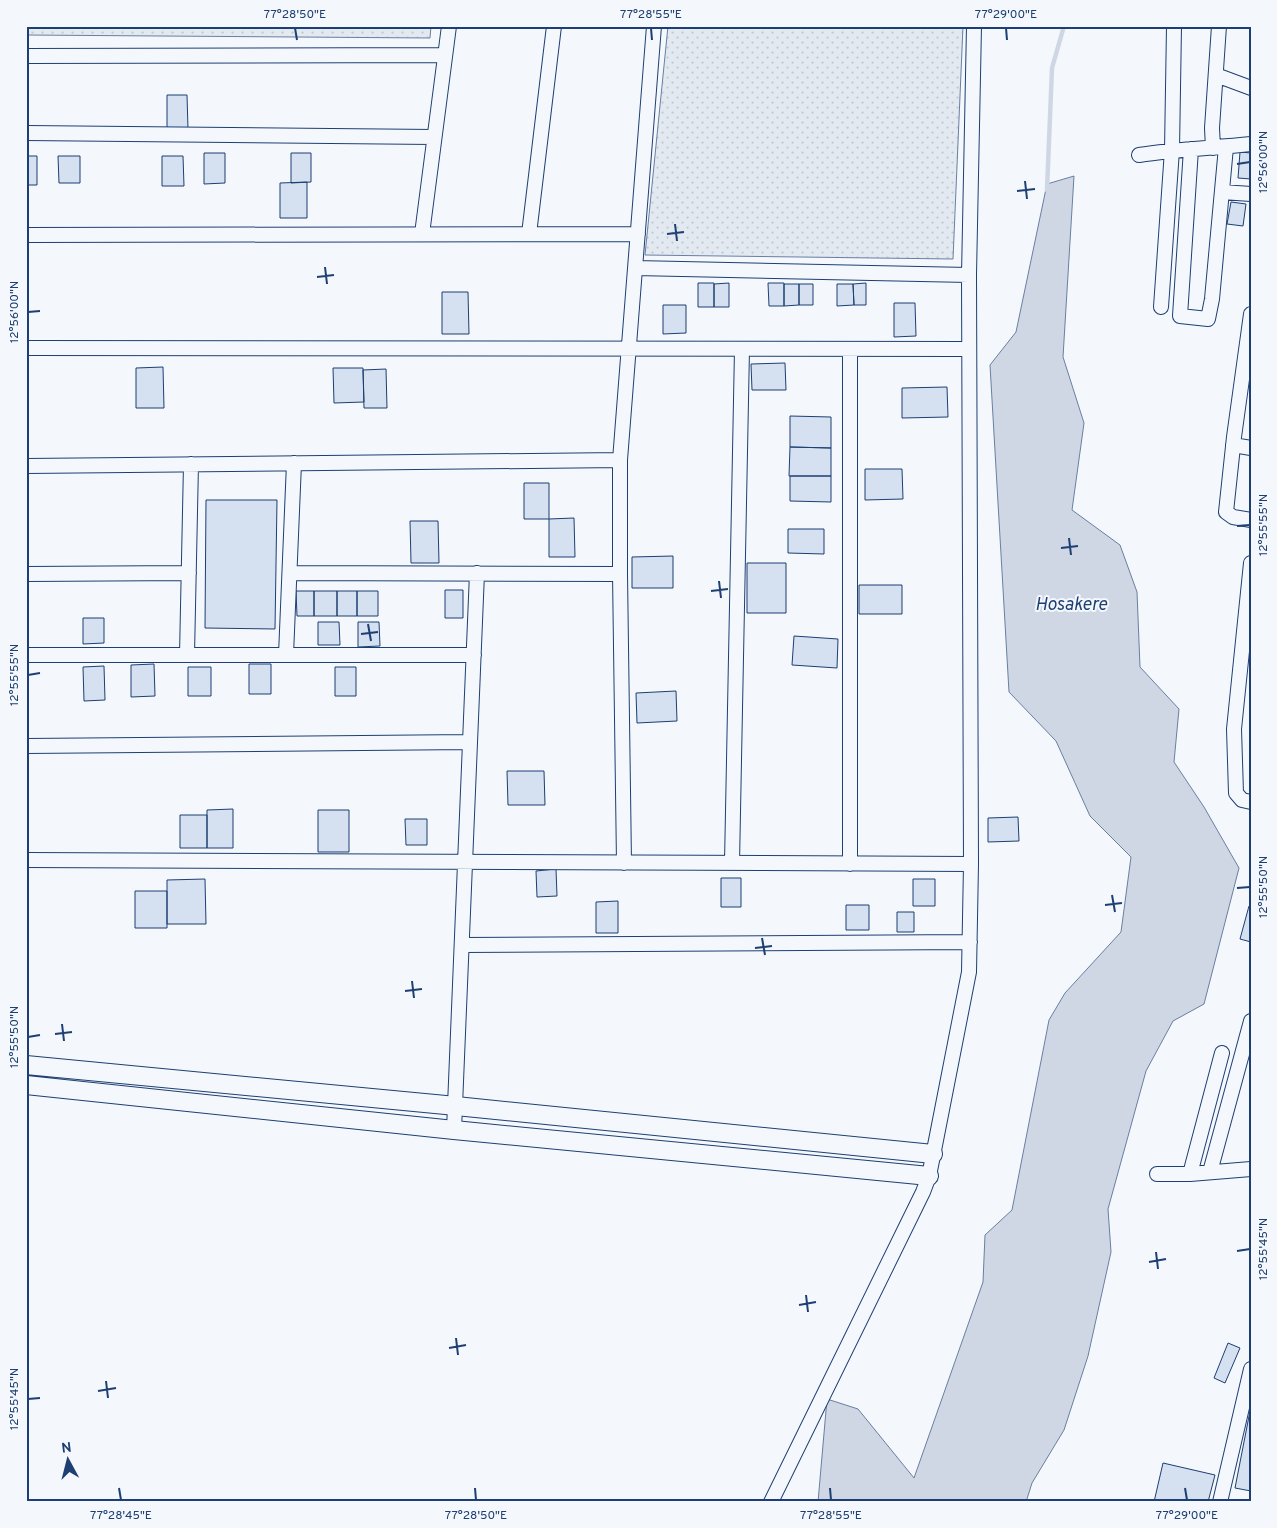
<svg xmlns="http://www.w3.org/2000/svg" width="1277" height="1528" font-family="Overpass,sans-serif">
	<defs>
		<pattern id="grass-dots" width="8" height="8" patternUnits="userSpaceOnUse" patternTransform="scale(1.25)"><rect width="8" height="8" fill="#e3e9f0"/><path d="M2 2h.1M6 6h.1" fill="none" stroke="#c2c9d1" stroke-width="1.8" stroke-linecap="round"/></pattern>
	</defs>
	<rect width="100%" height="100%" fill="#f4f7fb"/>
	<!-- grass -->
	<path fill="url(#grass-dots)" stroke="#687fa3" d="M26,26H431L430,38L26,35Z
		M668,26H963L953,259L645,255Z"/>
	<!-- water -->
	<path fill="#cfd7e4" stroke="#687fa3" d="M1074,176L1063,357L1084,423L1072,510L1120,545L1137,592L1140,667L1179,709L1174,762L1204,807L1239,868L1204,1004L1173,1021L1146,1071L1108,1209L1111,1252L1088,1356L1064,1430L1032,1483L1026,1502H818L827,1399L858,1409L914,1478L983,1282L985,1235L1012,1210L1049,1020L1065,993L1121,932L1131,857L1090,816L1056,741L1009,692L990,365L1016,332L1047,184Z"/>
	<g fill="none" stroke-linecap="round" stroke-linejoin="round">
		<!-- stream -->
		<path stroke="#cfd7e4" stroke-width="4.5" d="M1047,190L1052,68L1064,26"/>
	</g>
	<!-- building -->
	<path fill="#d5e0f0" stroke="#1d3f73" d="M167,95H187L188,129H167Z
		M1240,152L1251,153V179L1238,178Z
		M204,153H225V183L204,184Z
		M291,153H311V182L291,183Z
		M26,156H37V185H26Z
		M58,156H80V183H59Z
		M162,156H183L184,186H162Z
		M307,182V218H280V183Z
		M1231,202L1246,204L1243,226L1227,224Z
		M698,283H714V307H698Z
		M729,283V307H714V284Z
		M768,283H784V306H769Z
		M866,283V305H854L853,284Z
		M784,284H799V305L784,306Z
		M799,284H813V305H799Z
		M837,284H853L854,305L837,306Z
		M442,292H468L469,334H442Z
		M894,303H915L916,336L894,337Z
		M663,305H686V333L663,334Z
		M785,363L786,390H752L751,364Z
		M163,367L164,408H136V368Z
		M333,368H363L364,402L334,403Z
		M386,369L387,408H364L363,370Z
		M947,387L948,417L902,418V388Z
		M790,416L831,417V448L790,447Z
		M790,447L831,448V476H789Z
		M865,469H902L903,499L865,500Z
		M790,476H831V502L790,501Z
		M524,483H549V519H524Z
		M206,500H277L275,629L205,628Z
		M574,518L575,557H549V519Z
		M410,521H438L439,563H411Z
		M788,529H824V554L788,553Z
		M673,556V588H632V557Z
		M747,563H786V613H747Z
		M859,585H902V614H859Z
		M445,590H463V618H445Z
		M296,591H314V616H297Z
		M314,591H337V616H314Z
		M337,591H357V616H337Z
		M357,591H378V616H357Z
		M83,618H104V643L83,644Z
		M318,622H339L340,645H318Z
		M358,622H379L380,646L358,647Z
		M794,636L838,639L837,668L792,665Z
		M154,664L155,696L131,697V665Z
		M249,664H271V694H249Z
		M104,666L105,700L84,701L83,667Z
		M188,667H211V696H188Z
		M335,667H356V696H335Z
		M676,691L677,721L637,723L636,693Z
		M507,771H544L545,805H508Z
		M233,809V848H207V810Z
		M318,810H349V852H318Z
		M180,815H207V848H180Z
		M1018,817L1019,841L988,842V818Z
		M405,819H427V845H406Z
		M556,869L557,896L537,897L536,871Z
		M721,878H741V907H721Z
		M205,879L206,924H167V880Z
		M913,879H935V906H913Z
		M135,891H167V928H135Z
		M618,901V933H596V902Z
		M846,905H869V930H846Z
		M1249,906H1251V942L1240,939Z
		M897,912H914V932H897Z
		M1228,1343L1240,1348L1225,1383L1214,1378Z
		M1251,1406V1491L1235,1488Z
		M1163,1463L1215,1475L1208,1502H1154Z"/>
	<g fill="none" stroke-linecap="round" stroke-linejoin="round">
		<defs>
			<path id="minor" d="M26,56L445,55
				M1216,75L1251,88
				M26,133L434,137
				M1213,148L1212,128L1219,26
				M1191,149L1180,316L1208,319L1212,299L1226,147
				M1139,155C1176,149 1214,148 1251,144
				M1222,192L1251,194
				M422,234L449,26
				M529,234L554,26
				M26,235L638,234
				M635,268L969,275L971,864L969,972L929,1176L923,1192L771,1502
				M969,275L974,26
				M1161,307L1172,150L1174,26
				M1251,314L1234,437L1226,512L1233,517L1251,520
				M26,348L968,349
				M850,349V864
				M1233,445L1251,448
				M26,466L620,460
				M1251,563L1234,729L1236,793L1242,800L1251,802
				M290,573L620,574
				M26,574L189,573
				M26,655H474
				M187,655L191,464
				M286,655L294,463
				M26,746L470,742
				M26,860L971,864
				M624,863L620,574V460L654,26
				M732,863L742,349
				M462,945L970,942
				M454,1130L477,573
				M1210,1172L1251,1021
				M1157,1174H1190L1251,1169
				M1190,1174L1222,1053
				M1220,1502L1251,1369"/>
			<path id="tertiary" d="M26,1065L456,1106L933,1154
				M26,1085L454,1130L929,1176"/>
		</defs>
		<!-- minor casing -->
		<use href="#minor" stroke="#1d3f73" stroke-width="16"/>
		<!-- tertiary casing -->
		<use href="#tertiary" stroke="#1d3f73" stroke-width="20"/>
		<!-- minor -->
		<use href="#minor" stroke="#f4f7fb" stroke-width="14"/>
		<!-- tertiary -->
		<use href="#tertiary" stroke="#f4f7fb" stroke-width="18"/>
	</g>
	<!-- ticks -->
	<path fill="none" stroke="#1d3f73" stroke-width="2" d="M295,28L297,40M651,28L652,40M1006,28L1007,40M1237,164L1250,162M1025,181L1027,199M1017,191L1035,189M675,224L677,241M667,234L684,232M325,267L327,284M317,277L334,275M28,312L40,311M1237,526L1250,525M1069,538L1071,555M1061,548L1078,546M719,581L721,598M711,591L728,589M368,624L371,641M361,634L378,632M28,675L40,673M1237,888L1250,887M1112,895L1115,912M1105,905L1122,903M762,938L765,955M755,948L772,946M412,981L414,998M405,991L422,989M62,1024L64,1041M55,1034L72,1032M28,1037L40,1035M1237,1251L1250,1249M1156,1252L1158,1269M1149,1262L1166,1259M806,1295L808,1312M799,1305L816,1302M456,1338L458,1355M449,1348L466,1345M106,1381L108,1398M98,1391L116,1388M28,1399L40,1398M119,1488L121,1500M475,1488L476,1500M830,1488L831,1500M1185,1488L1187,1500"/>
	<g text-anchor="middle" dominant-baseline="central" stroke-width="4" stroke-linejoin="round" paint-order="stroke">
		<!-- water labels -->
		<g font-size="18" font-style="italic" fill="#1d3f73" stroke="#f4f7fb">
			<text x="1071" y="605">Hosakere</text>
		</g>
	</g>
	<!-- border -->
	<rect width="1277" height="1528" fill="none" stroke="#f4f7fb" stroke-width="55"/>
	<!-- north arrow -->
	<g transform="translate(68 1460) rotate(353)" stroke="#f4f7fb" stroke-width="4" paint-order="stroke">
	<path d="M0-4L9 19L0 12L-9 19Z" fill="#1d3f73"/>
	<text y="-8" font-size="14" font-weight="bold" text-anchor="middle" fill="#1d3f73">N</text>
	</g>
	<rect x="28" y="28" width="1222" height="1472" fill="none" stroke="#1d3f73" stroke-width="2"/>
	<g font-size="12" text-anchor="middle" fill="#1d3f73">
		<text x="295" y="18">77°28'50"E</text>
		<text x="651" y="18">77°28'55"E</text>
		<text x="1006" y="18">77°29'00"E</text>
		<text transform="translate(1263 162) rotate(-90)" y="4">12°56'00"N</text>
		<text transform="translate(14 312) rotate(-90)" y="4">12°56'00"N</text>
		<text transform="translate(1263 525) rotate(-90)" y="4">12°55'55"N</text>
		<text transform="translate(14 675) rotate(-90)" y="4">12°55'55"N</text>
		<text transform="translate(1263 887) rotate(-90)" y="4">12°55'50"N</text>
		<text transform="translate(14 1037) rotate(-90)" y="4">12°55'50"N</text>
		<text transform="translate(1263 1249) rotate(-90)" y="4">12°55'45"N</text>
		<text transform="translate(14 1399) rotate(-90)" y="4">12°55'45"N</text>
		<text x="121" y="1519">77°28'45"E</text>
		<text x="476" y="1519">77°28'50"E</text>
		<text x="831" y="1519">77°28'55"E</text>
		<text x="1187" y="1519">77°29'00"E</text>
	</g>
</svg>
